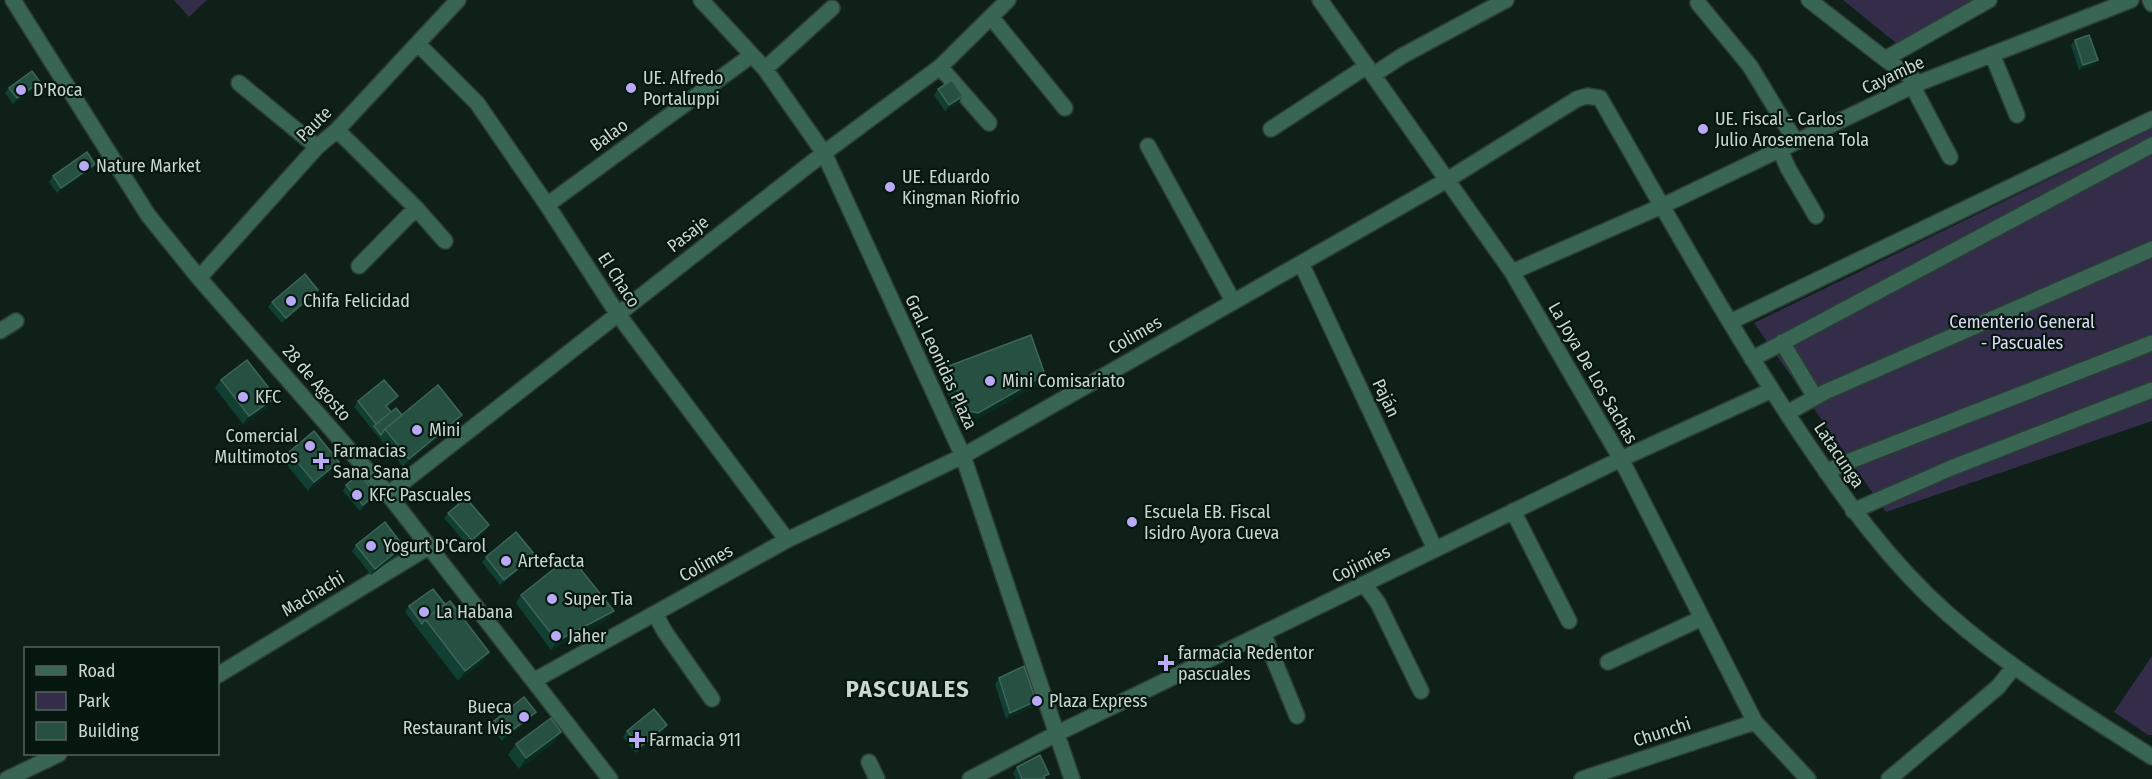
<svg xmlns="http://www.w3.org/2000/svg" width="2152" height="779" font-family="'Fira Sans Condensed',sans-serif">
	<rect width="100%" height="100%" fill="#0f2019"/>
	<!-- green -->
	<path fill="#342d4a" d="M174,0H207L189,17Z
		M1843,0H1977L1896,43Z
		M2152,129V421L1886,512L1754,323Z
		M2152,656V735H2148L2114,712Z"/>
	<g fill="none" stroke-linecap="round" stroke-linejoin="round">
		<defs>
			<path id="minor" d="M13,0L148,215L199,278L388,494L610,779
				M701,0L765,69L824,153L963,456L1072,779
				M1320,0L1512,272L1621,459L1755,722L1808,779
				M1809,0L1885,59L1919,83
				M2150,0L2152,4
				M1698,3L1750,66L1796,142
				M991,17L1065,108
				M418,44L477,103L547,205L617,313L787,540
				M1992,54L2017,115
				M1885,59L1989,0
				M940,67L989,123
				M765,69L832,8
				M1373,75L1402,56L1506,0
				M239,83L317,147
				M1913,87L1950,157
				M1271,129L1367,66
				M337,130L416,208L445,241
				M1148,146L1233,301
				M1780,150L1788,168L1816,216
				M547,205L752,55
				M1301,263L1435,549
				M359,266L416,208
				M1512,272L1662,206L1919,83L2131,0
				M199,278L317,147L337,130L458,0
				M1730,322L2152,119
				M0,331L16,321
				M1782,342L1815,397
				M1752,359L2152,145
				M1787,413L1825,392L2152,249
				M1826,472L1850,461L2152,343
				M388,494L824,153L940,67L1008,0
				M1513,511L1569,621
				M1853,511L1951,468L2152,390
				M1364,584L1378,603L1421,691
				M655,614L665,632L712,699
				M1263,633L1297,716
				M1608,662L1702,618
				M218,675L430,546
				M535,680L787,540L963,456L1447,180L1577,99L1587,96L1600,98C1666,212 1729,327 1802,436C1845,500 1890,563 1948,614C2010,669 2082,712 2152,757
				M869,762L877,779
				M7,779L59,754
				M970,779L1058,733L1621,459L1772,390
				M1582,779L1755,722
				M1889,779L1998,687L2014,667"/>
		</defs>
		<!-- minor casing -->
		<use href="#minor" stroke="#2d3d36" stroke-width="18"/>
		<!-- minor -->
		<use href="#minor" stroke="#386653" stroke-width="15"/>
	</g>
	<!-- wall -->
	<path fill="#113f31" d="M2075,40L2094,65L2079,70L2071,45Z
		M36,87L13,104L5,93L9,88Z
		M938,89L959,102L945,111L934,95Z
		M95,164L92,169L57,193L49,182L53,176Z
		M318,290L314,296L282,323L268,307L272,302Z
		M949,366L1038,385L970,423L957,421L942,377Z
		M221,380L276,397L270,406L243,424L215,388Z
		M398,396L394,402L387,407L389,414L462,415L456,423L403,467L354,407L358,401Z
		M289,452L333,470L308,491L283,460Z
		M346,485L376,494L372,499L360,511L343,491Z
		M448,513L489,525L485,531L468,546L444,518Z
		M356,545L403,546L400,552L371,575L352,551Z
		M535,555L531,560L500,585L482,562L486,557Z
		M521,595L614,611L608,619L551,650L516,603Z
		M409,606L482,663L458,681L405,612Z
		M999,678L1036,701L1032,707L1006,719L995,684Z
		M532,718L502,741L490,726L494,721Z
		M667,725L663,731L636,753L623,737L627,731Z
		M554,743L519,769L508,755L516,744Z
		M1017,767L1045,779H1016L1013,773Z"/>
	<!-- shaded-wall -->
	<path fill="#082c20" d="M2098,60L2094,65L2079,70L2083,65Z
		M40,82L36,87L13,104L17,98Z
		M963,96L959,102L945,111L949,105Z
		M95,164L92,169L57,193L61,188Z
		M318,290L314,296L282,323L286,318Z
		M1045,375L1038,385L970,423L957,421L964,410Z
		M398,396L394,402L382,412L386,406Z
		M276,397L270,406L243,424L249,416Z
		M462,415L456,423L403,467L409,459Z
		M339,462L333,470L308,491L314,482Z
		M376,494L372,499L360,511L363,505Z
		M489,525L485,531L468,546L472,540Z
		M403,546L400,552L371,575L375,569Z
		M535,555L531,560L500,585L504,580Z
		M614,611L608,619L551,650L557,641Z
		M489,652L482,663L458,681L465,671Z
		M1036,701L1032,707L1006,719L1010,713Z
		M536,712L532,718L502,741L506,735Z
		M667,725L663,731L636,753L640,747Z
		M561,732L554,743L519,769L526,758Z"/>
	<!-- building -->
	<path fill="#255042" stroke="#3f6559" stroke-width="1.5" d="M2089,35L2098,60L2083,65L2075,40Z
		M32,71L40,82L17,98L9,88Z
		M952,80L963,96L949,105L938,89Z
		M87,152L95,164L61,188L53,176Z
		M305,274L318,290L286,318L272,302Z
		M1031,335L1045,375L978,413L964,410L949,366Z
		M247,360L276,397L249,416L221,380Z
		M384,380L398,396L386,406L391,412L376,424L358,401Z
		M438,385L462,415L409,459L385,429Z
		M396,408L402,415L385,429L381,435L374,426Z
		M314,431L339,462L314,482L289,452Z
		M359,474L376,494L363,505L346,485Z
		M466,498L489,525L472,540L448,513Z
		M385,522L403,546L375,569L356,545Z
		M516,532L535,555L504,580L486,557Z
		M570,556L614,611L557,641L521,595Z
		M433,589L445,604L425,619L422,624L409,606Z
		M450,601L489,652L465,671L425,619Z
		M1024,666L1036,701L1010,713L999,678Z
		M524,697L536,712L506,735L494,721Z
		M654,709L667,725L640,747L627,731Z
		M551,718L561,732L526,758L516,744Z
		M1040,755L1049,774L1044,776L1045,779H1022L1017,767Z"/>
	<!-- markers -->
	<g fill="#baaaf6" stroke="#061710" stroke-width="2">
		<circle cx="631" cy="88" r="6"/>
		<circle cx="21" cy="90" r="6"/>
		<circle cx="1703" cy="129" r="6"/>
		<circle cx="84" cy="166" r="6"/>
		<circle cx="890" cy="187" r="6"/>
		<circle cx="291" cy="301" r="6"/>
		<circle cx="990" cy="381" r="6"/>
		<circle cx="243" cy="397" r="6"/>
		<circle cx="417" cy="430" r="6"/>
		<circle cx="310" cy="446" r="6"/>
		<path d="M318 452h6v6h6v6h-6v6h-6v-6h-6v-6h6z"/>
		<circle cx="357" cy="495" r="6"/>
		<circle cx="1132" cy="522" r="6"/>
		<circle cx="371" cy="546" r="6"/>
		<circle cx="506" cy="561" r="6"/>
		<circle cx="552" cy="599" r="6"/>
		<circle cx="424" cy="612" r="6"/>
		<circle cx="556" cy="636" r="6"/>
		<path d="M1163 654h6v6h6v6h-6v6h-6v-6h-6v-6h6z"/>
		<circle cx="1037" cy="701" r="6"/>
		<circle cx="524" cy="717" r="6"/>
		<path d="M634 731h6v6h6v6h-6v6h-6v-6h-6v-6h6z"/>
	</g>
	<g text-anchor="middle" dominant-baseline="central" stroke-width="4.5" stroke-linejoin="round" paint-order="stroke">
		<!-- street labels -->
		<g font-size="18" fill="#cbd6d1" stroke="#061710">
			<text transform="translate(1893 75) rotate(-25)">Cayambe</text>
			<text transform="translate(314 124) rotate(-45)">Paute</text>
			<text transform="translate(609 135) rotate(-36)">Balao</text>
			<text transform="translate(688 234) rotate(-38)">Pasaje</text>
			<text transform="translate(619 280) rotate(57)">El Chaco</text>
			<text transform="translate(1135 335) rotate(-30)">Colimes</text>
			<text transform="translate(941 362) rotate(65)">Gral. Leonidas Plaza</text>
			<text transform="translate(1593 373) rotate(60)">La Joya De Los Sachas</text>
			<text transform="translate(317 383) rotate(49)">28 de Agosto</text>
			<text transform="translate(1386 398) rotate(65)">Paján</text>
			<text transform="translate(1839 455) rotate(56)">Latacunga</text>
			<text transform="translate(706 563) rotate(-29)">Colimes</text>
			<text transform="translate(1361 564) rotate(-26)">Cojimíes</text>
			<text transform="translate(313 594) rotate(-31)">Machachi</text>
			<text transform="translate(1662 732) rotate(-18)">Chunchi</text>
		</g>
		<!-- poi labels -->
		<g font-size="18" fill="#cbd6d1" stroke="#061710" text-anchor="start">
			<text x="643" y="78">UE. Alfredo<tspan x="643" dy="21">Portaluppi</tspan></text>
			<text x="33" y="90">D'Roca</text>
			<text x="1715" y="119">UE. Fiscal - Carlos<tspan x="1715" dy="21">Julio Arosemena Tola</tspan></text>
			<text x="96" y="166">Nature Market</text>
			<text x="902" y="177">UE. Eduardo<tspan x="902" dy="21">Kingman Riofrio</tspan></text>
			<text x="303" y="301">Chifa Felicidad</text>
			<text x="1002" y="381">Mini Comisariato</text>
			<text x="255" y="397">KFC</text>
			<text x="429" y="430">Mini</text>
			<text x="298" y="436" text-anchor="end">Comercial<tspan x="298" dy="21">Multimotos</tspan></text>
			<text x="333" y="451">Farmacias<tspan x="333" dy="21">Sana Sana</tspan></text>
			<text x="369" y="495">KFC Pascuales</text>
			<text x="1144" y="512">Escuela EB. Fiscal<tspan x="1144" dy="21">Isidro Ayora Cueva</tspan></text>
			<text x="383" y="546">Yogurt D'Carol</text>
			<text x="518" y="561">Artefacta</text>
			<text x="564" y="599">Super Tia</text>
			<text x="436" y="612">La Habana</text>
			<text x="568" y="636">Jaher</text>
			<text x="1178" y="653">farmacia Redentor<tspan x="1178" dy="21">pascuales</tspan></text>
			<text x="1049" y="701">Plaza Express</text>
			<text x="512" y="707" text-anchor="end">Bueca<tspan x="512" dy="21">Restaurant Ivis</tspan></text>
			<text x="649" y="740">Farmacia 911</text>
		</g>
		<!-- park labels -->
		<g font-size="18" fill="#dcd7f4" stroke="#061710">
			<text x="2022" y="322">Cementerio General<tspan x="2022" dy="21">- Pascuales</tspan></text>
		</g>
		<!-- district labels -->
		<g font-size="24" font-weight="bold" letter-spacing="1.5" fill="#cbd6d1" stroke="#061710">
			<text x="908" y="689">PASCUALES</text>
		</g>
	</g>
	<!-- legend -->
	<rect x="24" y="647" width="195" height="108" fill="#061710" stroke="#55635d" stroke-width="1.5"/>
	<rect x="36" y="666" width="30" height="9" fill="#386653" stroke="#55635d" stroke-width="1.5"/>
	<text x="78" y="677" font-size="18" fill="#cbd6d1">Road</text>
	<rect x="36" y="692" width="30" height="18" fill="#342d4a" stroke="#55635d" stroke-width="1.5"/>
	<text x="78" y="707" font-size="18" fill="#cbd6d1">Park</text>
	<rect x="36" y="722" width="30" height="18" fill="#255042" stroke="#55635d" stroke-width="1.5"/>
	<text x="78" y="737" font-size="18" fill="#cbd6d1">Building</text>
</svg>
